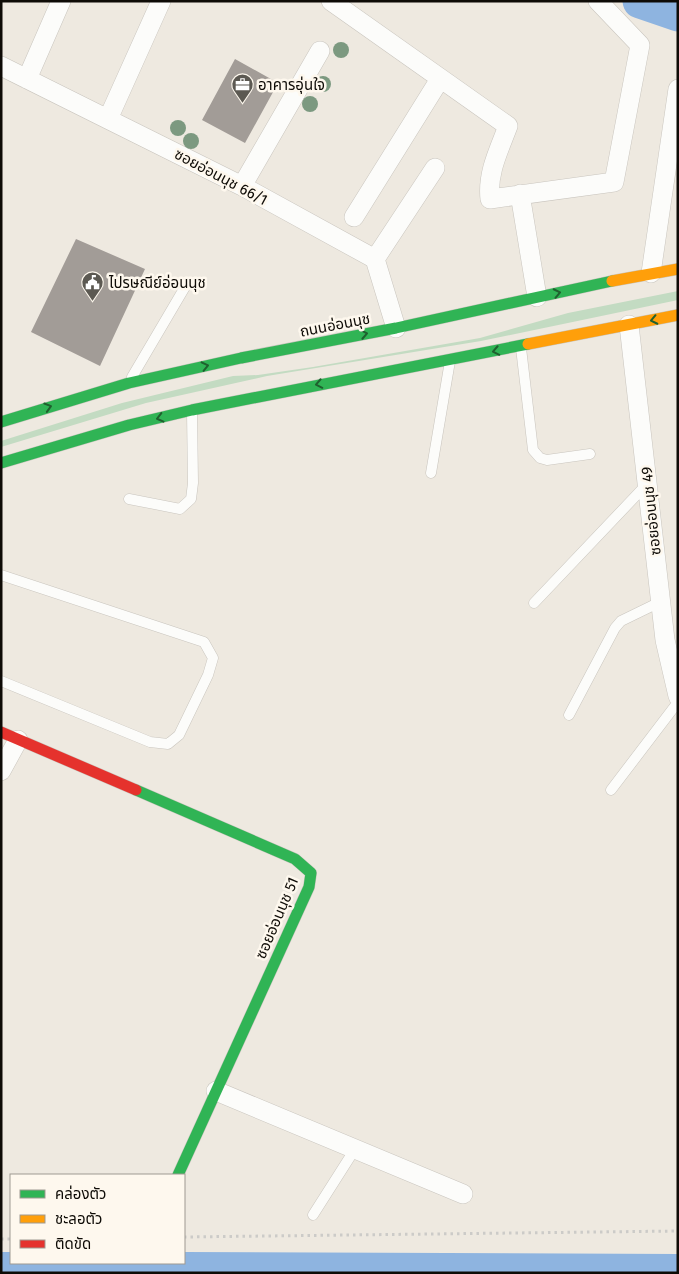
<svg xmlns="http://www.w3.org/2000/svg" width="679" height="1274" font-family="'Fira Sans','Noto Sans Thai',sans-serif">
	<rect width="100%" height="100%" fill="#eee9e0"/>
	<!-- green -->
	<path fill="#c3dbc2" d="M678,291V300L481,341L267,376L146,403L1,447V441L122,403L233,376L258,375L313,367L480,338L568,313Z"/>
	<!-- water -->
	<path fill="#8eb4e0" d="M1,1252H11V1263H184V1252L678,1254V1273H1Z"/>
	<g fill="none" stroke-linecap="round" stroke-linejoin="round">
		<!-- river -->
		<path stroke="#8eb4e0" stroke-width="35" d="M640,1L678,14"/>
	</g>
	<!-- building -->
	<path fill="#a29c97" d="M235,59L278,83L245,143L202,120Z
		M76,239L145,269L100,366L31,332Z"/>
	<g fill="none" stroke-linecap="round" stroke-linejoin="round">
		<defs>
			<path id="lane" d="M521,348L533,450L540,458L547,460L590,454
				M132,377L185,287
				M431,473L450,361
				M129,499L180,509L191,499L193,483L192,412
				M1,575L204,642L213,658L208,675L179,735L168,744L150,742L1,681
				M534,603L648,483
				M569,715L615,628L621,621L660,602
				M611,790L678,702
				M313,1215L355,1149"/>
			<path id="street" d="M331,1L508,126C499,150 487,173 490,199L614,182L640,45L598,1
				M1,66L242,186L375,259L396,328
				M27,79L61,1
				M108,119L161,1
				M242,186L320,51
				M520,194L537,297
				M354,217L440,79
				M375,259L435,168
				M651,273L678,89
				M629,325L665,640L678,696
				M1,771L18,740
				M216,1091L463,1194"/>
			<path id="fast" d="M1,422L129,383L241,358L396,328L612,281
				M1,463L129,425L192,410L528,344
				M136,790L295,859L311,873L309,887L178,1175"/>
			<path id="slow" d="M612,281L678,269
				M528,344L678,315"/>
			<path id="jam" d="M1,732L136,790"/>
		</defs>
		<!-- lane casing -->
		<use href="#lane" stroke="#c9c5be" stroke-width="11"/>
		<!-- street casing -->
		<use href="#street" stroke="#c9c5be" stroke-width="20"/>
		<!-- fast casing -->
		<use href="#fast" stroke="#c9c5be" stroke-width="12"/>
		<!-- slow casing -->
		<use href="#slow" stroke="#c9c5be" stroke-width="12"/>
		<!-- jam casing -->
		<use href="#jam" stroke="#c9c5be" stroke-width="12"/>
		<!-- path -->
		<path stroke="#cccbc8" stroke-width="3" stroke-dasharray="2.5 4" stroke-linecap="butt" d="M184,1237L678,1231
			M1,1239H11"/>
		<!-- lane -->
		<use href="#lane" stroke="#fcfcfa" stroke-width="10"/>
		<!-- street -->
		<use href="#street" stroke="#fcfcfa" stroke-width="19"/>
		<!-- fast -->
		<use href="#fast" stroke="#30b455" stroke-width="11"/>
		<!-- slow -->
		<use href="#slow" stroke="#ff9f0a" stroke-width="11"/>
		<!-- jam -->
		<use href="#jam" stroke="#e5322d" stroke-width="11"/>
	</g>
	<!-- trees -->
	<g fill="#7c9980">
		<circle cx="341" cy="50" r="8"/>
		<circle cx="323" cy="84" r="8"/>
		<circle cx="310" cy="104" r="8"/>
		<circle cx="178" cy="128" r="8"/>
		<circle cx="191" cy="141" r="8"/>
	</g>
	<!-- one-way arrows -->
	<defs><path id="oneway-chevron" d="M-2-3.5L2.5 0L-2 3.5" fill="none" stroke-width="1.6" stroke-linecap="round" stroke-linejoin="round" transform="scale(1.25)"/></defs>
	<g stroke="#1f602e">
		<use href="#oneway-chevron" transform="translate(557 293) rotate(-12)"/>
		<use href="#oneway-chevron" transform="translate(654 320) rotate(168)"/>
		<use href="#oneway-chevron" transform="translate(364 334) rotate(-11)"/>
		<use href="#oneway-chevron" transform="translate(496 351) rotate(169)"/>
		<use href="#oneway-chevron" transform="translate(205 366) rotate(-13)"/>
		<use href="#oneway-chevron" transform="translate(319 384) rotate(169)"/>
		<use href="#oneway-chevron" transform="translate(48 407) rotate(-17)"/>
		<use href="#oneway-chevron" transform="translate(160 418) rotate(166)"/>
	</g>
	<!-- icons -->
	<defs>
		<symbol id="office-pin" viewBox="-11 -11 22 30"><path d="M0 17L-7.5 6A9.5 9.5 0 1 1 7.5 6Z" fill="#5c5952" stroke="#fef8ee"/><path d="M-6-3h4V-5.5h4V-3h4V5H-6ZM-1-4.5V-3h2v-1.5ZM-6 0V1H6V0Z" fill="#fff"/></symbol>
		<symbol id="civic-pin" viewBox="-11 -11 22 30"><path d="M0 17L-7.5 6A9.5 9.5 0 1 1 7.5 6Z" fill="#5c5952" stroke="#fef8ee"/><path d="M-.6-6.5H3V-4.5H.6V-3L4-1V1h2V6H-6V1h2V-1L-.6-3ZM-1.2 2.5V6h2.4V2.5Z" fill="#fff"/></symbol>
	</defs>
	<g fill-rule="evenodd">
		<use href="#office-pin" x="230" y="72" width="25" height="34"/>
		<use href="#civic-pin" x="80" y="270" width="25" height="34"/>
	</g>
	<g text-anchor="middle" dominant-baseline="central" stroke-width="5" stroke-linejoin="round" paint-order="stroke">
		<!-- poi labels -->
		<g font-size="15" fill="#0e0b06" stroke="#fef8ee" text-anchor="start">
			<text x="258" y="85">อาคารอุ่นใจ</text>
			<text x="109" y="283">ไปรษณีย์อ่อนนุช</text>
		</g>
		<!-- street labels -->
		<g font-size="15" fill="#0e0b06" stroke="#fef8ee">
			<text transform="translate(221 177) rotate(28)">ซอยอ่อนนุช 66/1</text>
			<text transform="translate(335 325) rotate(-11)">ถนนอ่อนนุช</text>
			<text transform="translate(651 511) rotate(-96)">ซอยอ่อนนุช 49</text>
			<text transform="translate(277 918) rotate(-67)">ซอยอ่อนนุช 51</text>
		</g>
	</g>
	<!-- border -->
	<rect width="679" height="1274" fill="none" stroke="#0e0b06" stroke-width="5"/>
	<!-- legend -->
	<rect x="10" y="1174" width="175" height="90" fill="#fef8ee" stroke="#9e9991"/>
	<rect x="20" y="1190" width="25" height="8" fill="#30b455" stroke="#9e9991"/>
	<text x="55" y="1199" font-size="15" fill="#0e0b06">คล่องตัว</text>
	<rect x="20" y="1215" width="25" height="8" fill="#ff9f0a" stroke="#9e9991"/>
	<text x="55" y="1224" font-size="15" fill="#0e0b06">ชะลอตัว</text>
	<rect x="20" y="1240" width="25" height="8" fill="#e5322d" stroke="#9e9991"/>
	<text x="55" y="1249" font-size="15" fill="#0e0b06">ติดขัด</text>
</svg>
